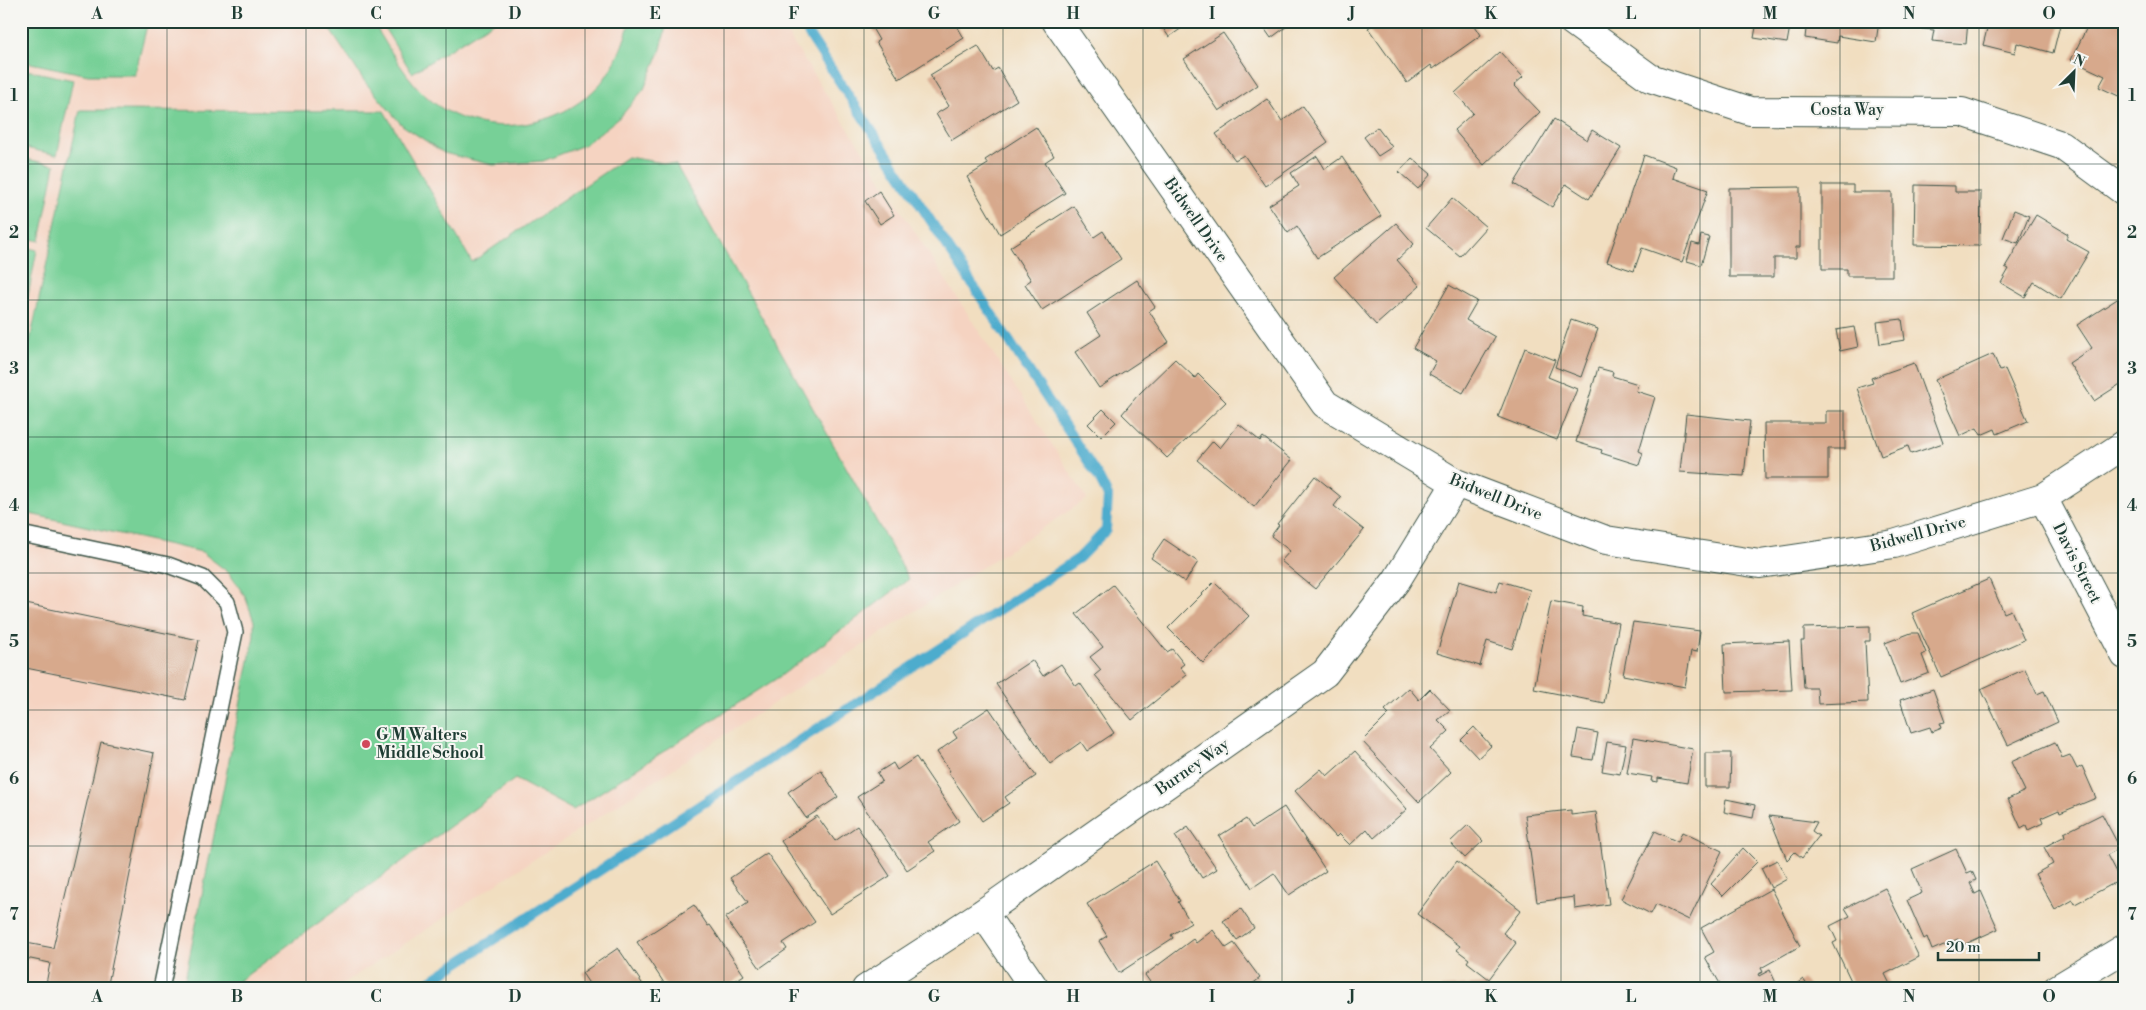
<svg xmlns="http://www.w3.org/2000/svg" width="2146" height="1010" font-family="'Libre Bodoni',serif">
	<rect width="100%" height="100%" fill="#f6f6f2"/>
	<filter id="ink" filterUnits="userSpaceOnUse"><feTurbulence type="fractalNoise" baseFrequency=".02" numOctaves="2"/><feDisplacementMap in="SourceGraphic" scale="10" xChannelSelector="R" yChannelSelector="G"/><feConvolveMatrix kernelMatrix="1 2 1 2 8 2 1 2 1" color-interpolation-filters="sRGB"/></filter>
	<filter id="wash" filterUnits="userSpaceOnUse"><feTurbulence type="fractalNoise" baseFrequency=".0096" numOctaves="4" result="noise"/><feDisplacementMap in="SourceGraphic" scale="20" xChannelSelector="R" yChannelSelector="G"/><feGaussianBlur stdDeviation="1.12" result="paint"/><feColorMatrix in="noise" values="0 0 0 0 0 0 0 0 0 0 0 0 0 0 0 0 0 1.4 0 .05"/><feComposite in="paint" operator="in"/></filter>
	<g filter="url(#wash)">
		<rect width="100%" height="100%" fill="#f1dec0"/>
		<!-- built -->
		<path fill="#f5d3c1" d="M21,21H779L1087,499L335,989H21Z"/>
		<!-- green -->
		<path fill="#77d097" stroke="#4b8666" d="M21,21H148L135,75H88L21,61Z
			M324,21H372C390,49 407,82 434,103C485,141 560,129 601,83C616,65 624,43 630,21H667L661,49L644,89L621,116L584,145L543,161L493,165L444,153L402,125L365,82Z
			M380,21H495L412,73Z
			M21,69L73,80L57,155L21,147Z
			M80,110L384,111L472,262L627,157L676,165L909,579L782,675L573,810L515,779L228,989H183L254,636V621L245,596L229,573L202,552L21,512V382Z
			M21,158L55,165L40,241L21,237Z
			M21,246L37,250L22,326H21Z"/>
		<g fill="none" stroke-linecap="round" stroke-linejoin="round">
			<!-- stream -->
			<path stroke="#4eaccd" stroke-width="10" d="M418,989L1079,558L1106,530L1108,496L1099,478L800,21"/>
		</g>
		<g id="blocks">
			<!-- building -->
			<path fill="#d7a98c" d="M868,21H954L964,38L899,79L876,42L879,40Z
				M1158,21H1192L1169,37Z
				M1259,21H1294L1271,38Z
				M1378,21H1472L1481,35L1433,69L1431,65L1407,83L1368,28Z
				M1726,21H1791L1787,43L1754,38L1756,27Z
				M1807,21H1879L1876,42L1838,36L1837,43L1805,38Z
				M1896,21H1968L1966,44L1932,41L1934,30L1896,26Z
				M1989,21H2061L2053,53L2017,43L2015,53L1983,45Z
				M2090,21H2125V99L2099,87L2105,76L2071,60Z
				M1223,33L1258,85L1219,111L1184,59Z
				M978,46L993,71L998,68L1017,100L952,140L936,114L949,106L930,75Z
				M1500,52L1523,77L1514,85L1540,112L1484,165L1454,130L1473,113L1455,93Z
				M1267,99L1282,121L1303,106L1328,142L1265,186L1244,155L1235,160L1216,134Z
				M1554,119L1587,140L1592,130L1621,148L1589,199L1566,184L1552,207L1514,184Z
				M1036,127L1054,156L1045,162L1065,193L1000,234L967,177L988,164L985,160Z
				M1377,127L1392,147L1378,156L1364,137Z
				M1644,155L1676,167L1673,178L1708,190L1682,262L1642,248L1634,271L1607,262Z
				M1317,156L1325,169L1342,157L1381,216L1317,258L1297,226L1288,233L1269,205L1299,186L1291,173Z
				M1412,158L1431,174L1418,189L1399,172Z
				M1822,185H1853V192H1892V276H1847V269H1822Z
				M1915,185L1955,186V192H1981L1980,246L1914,245Z
				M1800,187V247H1796V258H1774V277H1729V188Z
				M879,191L894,215L880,224L865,201Z
				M1452,198L1486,227L1460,256L1426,228Z
				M1074,206L1094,237L1103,231L1121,259L1042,310L1025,284L1031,280L1010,247Z
				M2014,210L2029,216L2018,243L2003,238Z
				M2036,215L2068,234L2066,239L2089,252L2061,299L2034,282L2025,297L2001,283L2009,269L2005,267Z
				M1396,223L1414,244L1397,260L1420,286L1376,325L1334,277Z
				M1701,235L1709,237L1701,265L1687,261L1692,243L1699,245Z
				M1137,280L1155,307L1149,311L1169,342L1099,388L1075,352L1101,335L1087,313Z
				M1449,285L1477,301L1466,320L1495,337L1463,393L1429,374L1436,361L1413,348Z
				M2125,294V381L2094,401L2069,363L2092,348L2077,325Z
				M1902,319L1905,340L1880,344L1877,322Z
				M1571,320L1598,329L1581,377L1555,367Z
				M1854,327L1858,347L1840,351L1836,330Z
				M1525,348L1555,360L1548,377L1577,389L1557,440L1498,417Z
				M1993,354L2000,371L2005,369L2028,421L1997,434L1995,429L1981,435L1977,428L1960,436L1935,380Z
				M1175,359L1195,378L1198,374L1226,402L1167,458L1122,414L1138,395Z
				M1914,363L1943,443L1911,454L1908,446L1881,456L1857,388L1873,383L1871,378Z
				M1598,368L1613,372L1612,376L1638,384L1636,391L1655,397L1639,451L1643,453L1639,465L1601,453L1602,450L1576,442Z
				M1103,409L1116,422L1101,437L1088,424Z
				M1826,411H1845V449H1828V479H1765L1764,423H1826Z
				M1686,414L1750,421L1744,476L1680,472Z
				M1239,424L1260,441L1263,437L1292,460L1254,507L1197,460L1213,441L1220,448Z
				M1315,476L1341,497L1334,506L1364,530L1315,589L1281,561L1290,551L1271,536L1279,525L1277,524Z
				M1164,539L1198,562L1185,582L1151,558Z
				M1989,579L2004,613L2011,610L2024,640L1941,677L1912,613Z
				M1459,581L1496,592L1500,581L1530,590L1512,649L1487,641L1480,666L1437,653Z
				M1214,582L1249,616L1203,663L1168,628Z
				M1113,585L1167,652L1172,649L1184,664L1180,667L1187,675L1132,720L1095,675L1101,670L1090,657L1103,647L1076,614Z
				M1551,601L1583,607L1582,616L1619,623L1604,703L1534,689Z
				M21,603L199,640L185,700L21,667Z
				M1633,622L1700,631L1697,652L1691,651L1685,687L1623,675Z
				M1870,626V641H1865L1868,702L1818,704L1817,688H1804L1801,641H1804V628Z
				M1911,633H1918L1926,653L1922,655L1929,673L1900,684L1885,643Z
				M1789,641L1792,690L1726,692L1724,644Z
				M1032,660L1043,676L1061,664L1076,686L1080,683L1114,733L1087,751L1081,742L1050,764L996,684Z
				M2025,669L2037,694L2044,691L2058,722L2008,745L1981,689Z
				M1409,688L1419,700L1430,689L1450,710L1438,720L1449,731L1430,749L1451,772L1419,802L1362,741L1389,714L1385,710Z
				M1933,689L1945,722L1940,723L1942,728L1932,732L1930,727L1911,733L1900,700Z
				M989,708L1036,776L1005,797L1009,803L982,821L948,772L950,771L937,752L957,738L953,732Z
				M1474,727L1491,746L1478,758L1461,740Z
				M1578,729L1598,733L1593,760L1573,757Z
				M1633,738L1693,749L1687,783L1658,778V782L1651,781L1652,777L1627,773Z
				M101,742L154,753L107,989H45L50,963L21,957V942L53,948Z
				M1607,742L1626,745L1620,774L1602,771Z
				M2055,742L2062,758L2070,755L2077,769L2082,766L2096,798L2060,813L2059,810L2041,818L2043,823L2028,830L2026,825L2021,828L2008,799L2025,791L2011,762Z
				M1355,751L1407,809L1374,838L1367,829L1350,845L1339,834L1336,837L1295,791L1321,769L1327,776Z
				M1705,753H1731L1730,787H1705Z
				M916,757L959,821L928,842L935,851L907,870L857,797L882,781L877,773L893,763L897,770Z
				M821,770L838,797L806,818L788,792Z
				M1726,799L1755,805L1753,818L1724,812Z
				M1284,807L1326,871L1289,895L1274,873L1252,888L1219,836L1246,819L1252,828Z
				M1571,810V815L1596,812L1609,904L1575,909L1574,897L1537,902L1525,815Z
				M2102,814L2120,848L2107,855L2120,880L2075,904L2073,900L2055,910L2035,874L2053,864L2044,847L2065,836L2064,833Z
				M817,816L835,841L857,826L890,876L830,914L781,841Z
				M1769,816L1817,822L1812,831L1819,836L1802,858L1795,852L1787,860Z
				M1468,825L1483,841L1465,858L1450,842Z
				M1188,827L1217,869L1202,878L1175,836Z
				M1655,831L1678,842L1682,832L1722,851L1689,920L1656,904L1651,914L1621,899Z
				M1743,848L1757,862L1723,896L1711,884Z
				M1956,849L1967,873L1972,871L1976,880L1970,883L1975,894L1981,891L1998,929L1961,946L1958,939L1932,950L1927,937L1924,939L1907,900L1922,893L1912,869Z
				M767,853L815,922L783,943L787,949L760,968L725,918L748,902L730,878Z
				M1777,860L1787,879L1771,888L1761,868Z
				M1155,861L1180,901L1178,902L1191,923L1171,935L1173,938L1119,973L1099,941L1107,936L1087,904Z
				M1457,861L1521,910L1503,933L1516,943L1489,979L1467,962L1469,959L1457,950L1460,946L1417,914Z
				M1885,888L1919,957L1885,974L1890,984L1879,989H1855L1833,943L1837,941L1830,926L1850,916L1845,908Z
				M1771,889L1800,946L1761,968L1763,972L1758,974L1759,976L1770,970L1776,983L1764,989H1723L1705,957L1714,952L1701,928Z
				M694,905L708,926L710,925L744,975L723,989H714L711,985L705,989H668L637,942Z
				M1241,909L1254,928L1237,940L1223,921Z
				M1213,930L1226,948L1234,943L1260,978L1246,989H1155L1145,975L1193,939L1196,943Z
				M618,948L646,989H584L590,985L582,973Z
				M1803,979L1810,989H1790Z
				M1487,984V989H1441V987Z"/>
		</g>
	</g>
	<g filter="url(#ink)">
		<use href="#blocks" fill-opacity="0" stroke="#3e5549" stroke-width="1"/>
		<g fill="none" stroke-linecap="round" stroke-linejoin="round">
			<defs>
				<path id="lane" d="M21,534L168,565L203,578L227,602L235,632L161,989"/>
				<path id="street" d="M1056,21L1325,404L1456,483L1606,540L1760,564L1894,544L2043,498L2125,444
					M1572,21L1650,78L1750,111L1962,112L2061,145L2125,192
					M2043,498L2125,655
					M983,913L1035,989
					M866,989L983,913L1325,673L1396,581L1456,483
					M2057,989L2125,948"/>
			</defs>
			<!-- lane casing -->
			<use href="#lane" stroke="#3e5549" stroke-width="18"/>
			<!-- street casing -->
			<use href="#street" stroke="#3e5549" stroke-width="30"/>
			<!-- lane -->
			<use href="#lane" stroke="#fff" stroke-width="15"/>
			<!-- street -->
			<use href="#street" stroke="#fff" stroke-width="28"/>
		</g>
	</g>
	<!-- grid -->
	<path fill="none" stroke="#1f3d34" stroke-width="1" stroke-opacity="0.55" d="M167,21V989M306,21V989M446,21V989M585,21V989M724,21V989M864,21V989M1003,21V989M1143,21V989M1282,21V989M1422,21V989M1561,21V989M1700,21V989M1840,21V989M1979,21V989M21,164H2125M21,300H2125M21,437H2125M21,573H2125M21,710H2125M21,846H2125"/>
	<!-- markers -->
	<circle fill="#d1495b" stroke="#f6f6f2" stroke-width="2" cx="366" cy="744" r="5"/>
	<g text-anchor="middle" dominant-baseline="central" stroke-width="4" stroke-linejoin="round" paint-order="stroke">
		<!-- street labels -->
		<g font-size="16" fill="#1f3d34" stroke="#f6f6f2">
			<text x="1847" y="110">Costa Way</text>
			<text transform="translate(1196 220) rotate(55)">Bidwell Drive</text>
			<text transform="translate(1496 497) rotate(22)">Bidwell Drive</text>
			<text transform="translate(1918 534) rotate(-15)">Bidwell Drive</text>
			<text transform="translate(2077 563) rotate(63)">Davis Street</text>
			<text transform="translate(1192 767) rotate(-35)">Burney Way</text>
		</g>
		<!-- poi labels -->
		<g font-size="16" font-weight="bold" fill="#1f3d34" stroke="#f6f6f2" text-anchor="start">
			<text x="376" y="735">G M Walters<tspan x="376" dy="18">Middle School</tspan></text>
		</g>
	</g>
	<!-- margin -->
	<rect width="2146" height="1010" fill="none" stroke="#f6f6f2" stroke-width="55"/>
	<!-- north arrow -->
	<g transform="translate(2074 72) rotate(24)" stroke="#f6f6f2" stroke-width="4" paint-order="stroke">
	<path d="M0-4L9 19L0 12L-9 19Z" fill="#1f3d34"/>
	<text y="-8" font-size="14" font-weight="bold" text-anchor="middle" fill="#1f3d34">N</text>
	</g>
	<!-- scale -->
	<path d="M1938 952v8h101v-8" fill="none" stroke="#1f3d34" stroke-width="2.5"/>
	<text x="1946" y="952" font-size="15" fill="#1f3d34" stroke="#f6f6f2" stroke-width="4" paint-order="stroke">20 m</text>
	<rect x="28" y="28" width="2090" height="954" fill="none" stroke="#1f3d34" stroke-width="2"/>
	<g font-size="16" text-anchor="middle" font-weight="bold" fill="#1f3d34">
		<text x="97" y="19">A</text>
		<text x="237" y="19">B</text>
		<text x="376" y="19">C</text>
		<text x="515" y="19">D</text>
		<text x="655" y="19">E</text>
		<text x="794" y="19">F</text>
		<text x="934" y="19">G</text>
		<text x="1073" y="19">H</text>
		<text x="1212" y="19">I</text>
		<text x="1352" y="19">J</text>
		<text x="1491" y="19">K</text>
		<text x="1631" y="19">L</text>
		<text x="1770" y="19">M</text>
		<text x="1909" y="19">N</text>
		<text x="2049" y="19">O</text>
		<text x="14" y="101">1</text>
		<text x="2132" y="101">1</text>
		<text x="14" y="238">2</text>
		<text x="2132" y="238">2</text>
		<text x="14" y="374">3</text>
		<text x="2132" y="374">3</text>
		<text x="14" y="511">4</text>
		<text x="2132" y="511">4</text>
		<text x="14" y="647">5</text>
		<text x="2132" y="647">5</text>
		<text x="14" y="784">6</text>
		<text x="2132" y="784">6</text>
		<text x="14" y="920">7</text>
		<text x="2132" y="920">7</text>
		<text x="97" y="1002">A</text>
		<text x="237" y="1002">B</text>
		<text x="376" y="1002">C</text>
		<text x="515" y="1002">D</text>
		<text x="655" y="1002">E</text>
		<text x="794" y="1002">F</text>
		<text x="934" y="1002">G</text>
		<text x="1073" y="1002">H</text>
		<text x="1212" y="1002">I</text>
		<text x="1352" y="1002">J</text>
		<text x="1491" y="1002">K</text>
		<text x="1631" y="1002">L</text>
		<text x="1770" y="1002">M</text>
		<text x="1909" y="1002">N</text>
		<text x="2049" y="1002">O</text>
	</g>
</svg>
